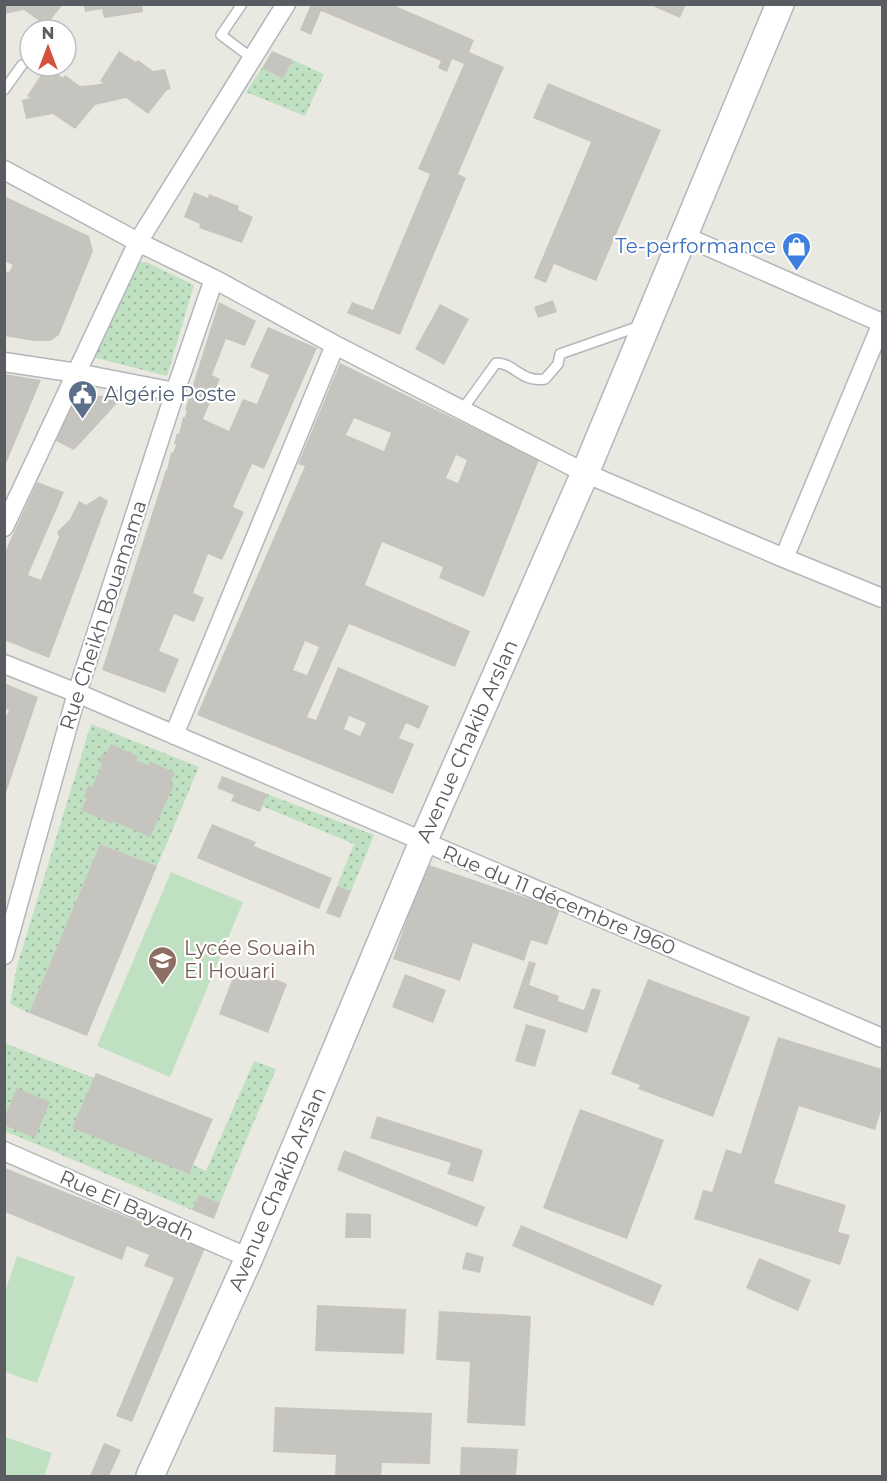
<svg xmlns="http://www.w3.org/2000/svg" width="887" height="1481" font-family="Montserrat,sans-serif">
	<defs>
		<pattern id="grass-dots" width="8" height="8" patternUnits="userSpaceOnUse" patternTransform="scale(1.5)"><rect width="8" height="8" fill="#c0e0c2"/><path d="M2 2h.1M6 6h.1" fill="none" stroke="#9fb9a1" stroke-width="1.8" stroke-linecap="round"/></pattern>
	</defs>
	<rect width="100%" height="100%" fill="#eae9e1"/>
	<!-- grass -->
	<path fill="url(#grass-dots)" d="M293,60L324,74L305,116L246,92L262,68L283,79Z
		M141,262H146L194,285L167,376L96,358L94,356L138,263Z
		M91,724L199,767L157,866L100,844L29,1013L10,1004L17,966Z
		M267,794L374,835L351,891L337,886L354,844L262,806Z
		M4,1043L94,1078L73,1128L189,1174L193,1165L206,1171L254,1061L276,1069L220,1203L199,1194L192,1210L5,1131Z"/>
	<!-- pitch -->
	<path fill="#c0e0c2" d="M171,872L243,902L170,1077L97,1046Z
		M17,1256L75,1277L37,1383L5,1372V1292Z
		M5,1437L52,1453L44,1476H5Z"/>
	<!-- building -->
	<path fill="#c6c4be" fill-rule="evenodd" d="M4,4H63L46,26L24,10L4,14Z
		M84,4H142L143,12L104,18L102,9L85,12Z
		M311,4H391L474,40L469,52L504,67L458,174L466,178L400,335L347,313L352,302L373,310L430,174L418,169L464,64L452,59L447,72L438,68L441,61L321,11L311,35L300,30Z
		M648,4H686L680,18Z
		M119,51L136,62L138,60L153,71L165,69L171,89L167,90L148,114L126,98L95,105L75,129L53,114L26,119L22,100L30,98L27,96L47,66L63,78L65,75L80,86L94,85L103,83L100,81Z
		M272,51L293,60L283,79L262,68Z
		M548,83L661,130L596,281L554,264L546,283L534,278L591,142L533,118Z
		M194,192L208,198L209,194L239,206L238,210L253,217L242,243L199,228L200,224L184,217Z
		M4,196L89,236L93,251L59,335L50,341H35L4,336V271L9,272L13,265L4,261Z
		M553,300L557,312L538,318L534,307Z
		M219,302L256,321L245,346L226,339L212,375L220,379L203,419L229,431L243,399L257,404L269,375L250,367L268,327L317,348L264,469L252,464L233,507L244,512L222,560L208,554L193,593L204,598L194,622L174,614L159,651L179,659L165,693L102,670L166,470H167L171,452L173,453L176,445L174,444L177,433L179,434L183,417H185L187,410H185Z
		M440,304L469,319L444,365L415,349Z
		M340,363L539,460L484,597L439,578L443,567L382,542L365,585L470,631L455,667L349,624L307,717L316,720L338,667L429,706L419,729L406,723L399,738L414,744L393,794L197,715L305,466L298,464ZM354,418L391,433L384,451L346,435ZM456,455L467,460L458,483L446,478ZM305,641L319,647L307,675L293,670ZM349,716L366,723L360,736L344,729Z
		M4,374L41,380L5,466H4Z
		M77,392L121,399L74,450L56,441Z
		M37,482L64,492L28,575L41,580L59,537L57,532L70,519L79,501L86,505L100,496L108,501L49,658L4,640V554Z
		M4,683L38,697L5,796L4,721L9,710L4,709Z
		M111,744L138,756L136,760L148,765L150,761L175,773L170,783L174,785L150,837L113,821L112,824L81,810L87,798L84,797L88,786L92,787L102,764L99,762L103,753L106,754Z
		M222,776L267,794L260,812L231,801L234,795L217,788Z
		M212,824L256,842L254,846L332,878L319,909L197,858Z
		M100,844L157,866L87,1036L29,1013Z
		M426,864L560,909L547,945L531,940L524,961L473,943L460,981L393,959Z
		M337,886L351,891L340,918L326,913Z
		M529,961L536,963L529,985L559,996L558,1001L584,1010L592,988L601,990L587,1033L513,1008Z
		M238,964L287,984L268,1033L219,1014Z
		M405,974L446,990L433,1023L392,1007Z
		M648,979L750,1017L713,1117L638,1089L640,1085L611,1074Z
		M526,1024L546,1030L535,1067L515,1061Z
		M778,1037L882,1069V1107L875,1130L799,1106L774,1183L846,1205L838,1232L850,1235L840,1265L694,1219L703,1190L712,1192L726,1149L741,1154Z
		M96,1073L213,1119L189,1174L72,1128Z
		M17,1088L50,1102L35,1138L4,1125V1118Z
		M580,1109L664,1140L627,1239L543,1208Z
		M377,1116L483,1150L473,1182L447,1174L451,1163L370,1138Z
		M344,1150L485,1207L477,1227L337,1170Z
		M5,1168L205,1248L132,1422L116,1416L174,1278L144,1266L149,1255L127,1246L122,1260L5,1212Z
		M199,1194L220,1203L214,1219L192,1210Z
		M346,1213L371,1214V1238H345Z
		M521,1225L662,1285L653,1306L512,1246Z
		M466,1252L484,1257L480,1273L462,1269Z
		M759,1258L811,1280L798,1311L746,1288Z
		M317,1305L406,1309L404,1354L315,1351Z
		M439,1311L531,1316L525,1426L467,1423L470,1362L436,1360Z
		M275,1407L432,1413L430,1464L382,1463L381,1476H335L336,1455L273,1452Z
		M104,1443L121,1450L109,1476H90Z
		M461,1447L518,1449L516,1476H460Z"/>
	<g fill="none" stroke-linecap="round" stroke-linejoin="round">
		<defs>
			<path id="service" d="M242,4L221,35L253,59
				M4,90L22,65
				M462,410L496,363C515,363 521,383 545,379L558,364L560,354L640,326"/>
			<path id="minor" d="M4,170L138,242L214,279L335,345L585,473L784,558L882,598
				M684,236L882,323
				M4,362L77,373L175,392
				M4,527L138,242L286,4
				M784,558L882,323
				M4,664L77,693L882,1038
				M174,735L335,345
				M4,955L77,693L175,392L214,279
				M4,1151L249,1258"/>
			<path id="secondary" d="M150,1476L249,1258L423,842L585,473L780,4"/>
		</defs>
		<!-- service casing -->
		<use href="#service" stroke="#b3b6ba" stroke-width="12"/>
		<!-- minor casing -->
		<use href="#minor" stroke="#b3b6ba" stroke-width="21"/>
		<!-- secondary casing -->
		<use href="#secondary" stroke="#b2b5ba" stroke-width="30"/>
		<!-- service -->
		<use href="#service" stroke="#fff" stroke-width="9"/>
		<!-- minor -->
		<use href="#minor" stroke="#fff" stroke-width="18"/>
		<!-- secondary -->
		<use href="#secondary" stroke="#fff" stroke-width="27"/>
	</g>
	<!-- icons -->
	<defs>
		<symbol id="shop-pin" viewBox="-11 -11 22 30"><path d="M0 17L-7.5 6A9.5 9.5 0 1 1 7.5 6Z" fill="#3f7fe0" stroke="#fff"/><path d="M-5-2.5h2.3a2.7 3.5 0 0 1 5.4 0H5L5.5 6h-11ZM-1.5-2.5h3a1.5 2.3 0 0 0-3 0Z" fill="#fff"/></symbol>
		<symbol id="civic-pin" viewBox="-11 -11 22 30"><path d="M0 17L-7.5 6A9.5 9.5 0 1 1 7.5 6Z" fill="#5c6f8a" stroke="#fff"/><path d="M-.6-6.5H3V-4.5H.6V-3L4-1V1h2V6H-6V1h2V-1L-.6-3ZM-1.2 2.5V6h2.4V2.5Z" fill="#fff"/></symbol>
		<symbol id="school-pin" viewBox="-11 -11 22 30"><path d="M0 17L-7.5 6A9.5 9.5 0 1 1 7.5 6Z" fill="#8d6e63" stroke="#fff"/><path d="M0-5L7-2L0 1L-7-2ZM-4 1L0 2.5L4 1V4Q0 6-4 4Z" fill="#fff"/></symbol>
	</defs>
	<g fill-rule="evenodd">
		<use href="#shop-pin" x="780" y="230" width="33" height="45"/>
		<use href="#civic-pin" x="66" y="378" width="33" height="45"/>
		<use href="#school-pin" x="146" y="944" width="33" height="45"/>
	</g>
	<g text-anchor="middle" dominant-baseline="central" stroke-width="4.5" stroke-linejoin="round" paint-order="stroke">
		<!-- shop labels -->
		<g font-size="20" fill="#366cbe" stroke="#fff" text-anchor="end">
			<text x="776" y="246">Te-performance</text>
		</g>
		<!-- service labels -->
		<g font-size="20" fill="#4e5e75" stroke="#fff" text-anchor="start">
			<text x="104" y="394">Algérie Poste</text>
		</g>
		<!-- street labels -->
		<g font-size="20" fill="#595c60" stroke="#fff">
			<text transform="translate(103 615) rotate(-72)">Rue Cheikh Bouamama</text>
			<text transform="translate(467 741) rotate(-66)">Avenue Chakib Arslan</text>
			<text transform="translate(559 900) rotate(23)">Rue du 11 décembre 1960</text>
			<text transform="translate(277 1189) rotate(-67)">Avenue Chakib Arslan</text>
			<text transform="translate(127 1205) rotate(24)">Rue El Bayadh</text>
		</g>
		<!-- education labels -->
		<g font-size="20" fill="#785e54" stroke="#fff" text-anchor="start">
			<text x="184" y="948">Lycée Souaih<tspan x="184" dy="23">El Houari</tspan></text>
		</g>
	</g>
	<!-- border -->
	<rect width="887" height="1481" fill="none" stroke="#595c60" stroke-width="12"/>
	<!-- north arrow -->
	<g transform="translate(48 48)"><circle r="28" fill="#ffffff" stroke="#bdbebf" stroke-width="1.5"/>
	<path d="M0-4.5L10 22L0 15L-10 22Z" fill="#d4523e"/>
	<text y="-9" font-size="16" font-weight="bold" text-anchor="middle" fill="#595c60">N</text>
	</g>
</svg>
